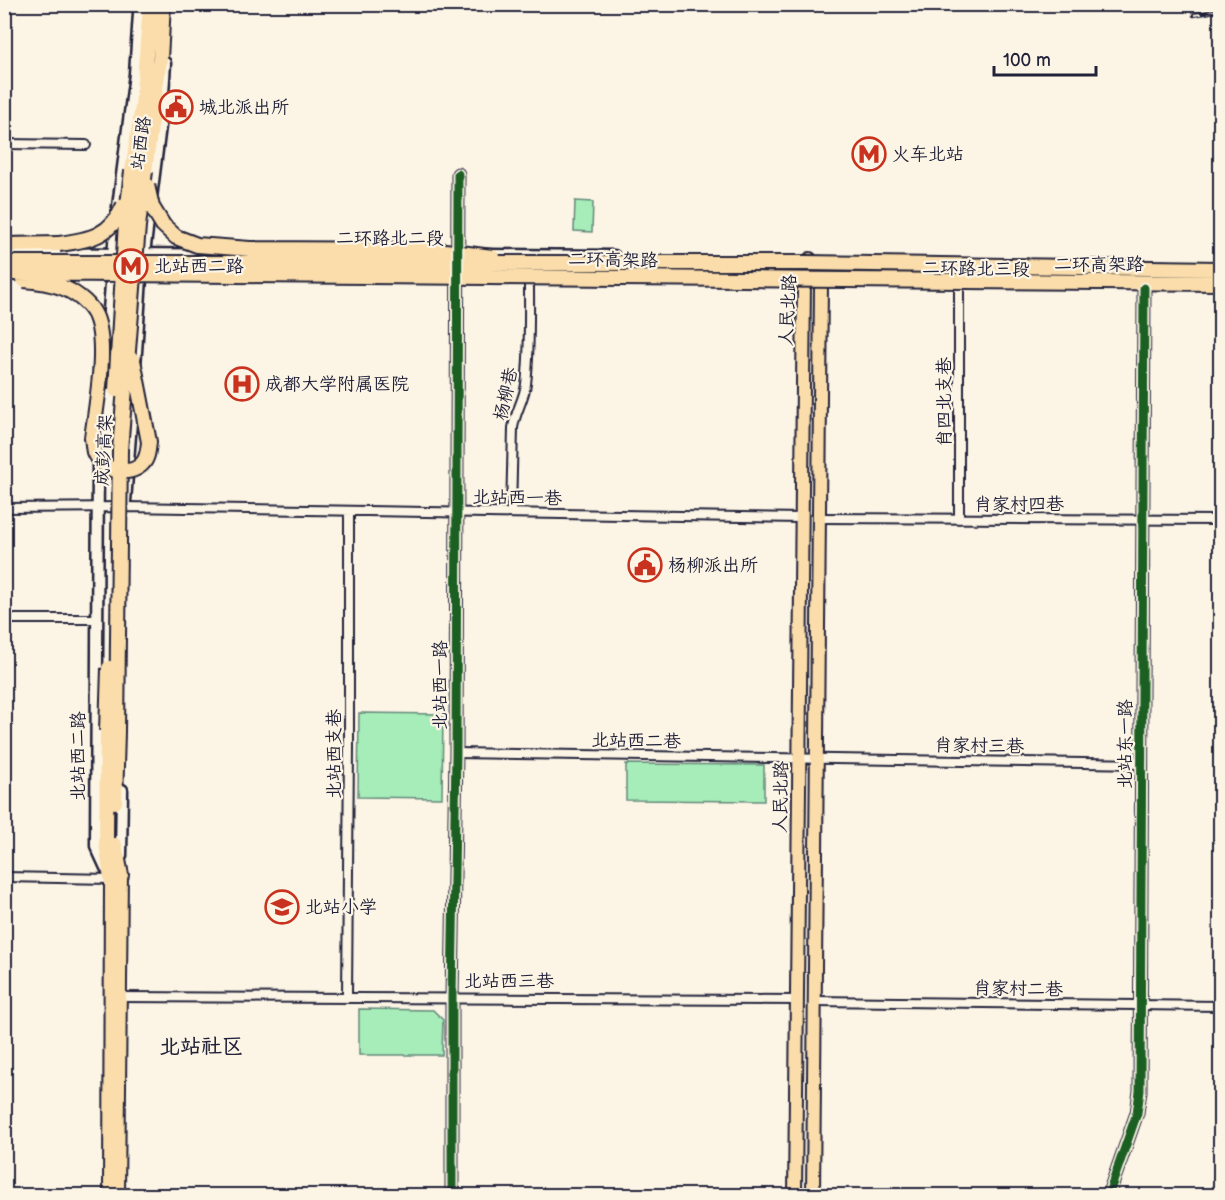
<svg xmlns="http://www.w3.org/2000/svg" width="1225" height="1200" font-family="'Balsamiq Sans','LXGW WenKai TC',sans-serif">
	<rect width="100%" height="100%" fill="#fcf5e5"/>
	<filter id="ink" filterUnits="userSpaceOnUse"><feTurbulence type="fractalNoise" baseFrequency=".0167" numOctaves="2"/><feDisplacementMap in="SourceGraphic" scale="12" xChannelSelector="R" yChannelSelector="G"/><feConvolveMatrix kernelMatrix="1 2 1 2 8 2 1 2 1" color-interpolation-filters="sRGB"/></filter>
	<g filter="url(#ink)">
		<!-- green -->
		<path fill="#a7edb9" stroke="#64887a" stroke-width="1.5" d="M575,201L593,202L592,232L574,231Z
			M359,713L443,714L442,798L358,797Z
			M626,764L764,765V801L626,800Z
			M359,1009L433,1010L443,1020L442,1055H359Z"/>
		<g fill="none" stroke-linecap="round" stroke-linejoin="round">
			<defs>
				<path id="street" d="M4,144L86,145
					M959,286V519
					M4,508L125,507L801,518
					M511,513L513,428C515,412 524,400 526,384C530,350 529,316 529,281
					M818,518L1220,520
					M4,619H97
					M456,753L1142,764
					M4,877L111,879
					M117,997L797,1000
					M347,997L349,746V511
					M814,1001L1220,1006"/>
				<path id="secondary" d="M4,253L254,255
					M486,255L614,256
					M106,351L115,230L135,74L139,13
					M135,367L141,278L162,110L165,63
					M98,457L96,846L107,870
					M125,502L134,382
					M121,856L122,790
					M452,1196V997L456,753L458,174
					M1108,1196L1137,1113L1140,1091L1144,288"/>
				<path id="primary" d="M810,259L821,284L813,1196
					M110,1196L111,879
					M118,1196L121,875
					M795,1196L804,284L807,271"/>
				<path id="highway" d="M132,171L142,106L150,4
					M145,171L160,59L163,4
					M4,245L59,244
					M107,731L106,842L111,879
					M115,802L117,732
					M115,845L121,875"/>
			</defs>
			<!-- street casing -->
			<use href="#street" stroke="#22223b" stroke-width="12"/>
			<!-- secondary casing -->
			<use href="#secondary" stroke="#22223b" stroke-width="15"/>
			<!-- primary casing -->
			<use href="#primary" stroke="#22223b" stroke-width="16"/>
			<!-- highway casing -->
			<use href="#highway" stroke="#22223b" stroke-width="18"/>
			<!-- street -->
			<use href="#street" stroke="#fcf5e5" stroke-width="8"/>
			<!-- secondary -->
			<use href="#secondary" stroke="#fcf5e5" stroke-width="10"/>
			<!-- primary -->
			<use href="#primary" stroke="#faddab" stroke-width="12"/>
			<!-- highway -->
			<use href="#highway" stroke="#faddab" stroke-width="14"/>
			<defs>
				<path id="rail" d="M1194,15L1220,10"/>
			</defs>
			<!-- rail casing -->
			<use href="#rail" stroke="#22223b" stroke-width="4.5"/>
			<!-- rail -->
			<use href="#rail" stroke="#fcf5e5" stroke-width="2" stroke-dasharray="7" stroke-linecap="butt"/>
			<defs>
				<path id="highway-bridge" d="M147,185L152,207L163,225L176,237L197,245L250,249L437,250L492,257
					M59,244C90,240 111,236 124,205
					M4,263H806L1220,269
					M4,273L1220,283
					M24,280C36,281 50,283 61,287C73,291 88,302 94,313C109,340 96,407 92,438C93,443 93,448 94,452C101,470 128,478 142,464C148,458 148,450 149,442L133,360
					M116,390L126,222L132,171
					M107,731L109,668
					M117,732L120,450L138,226L145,171"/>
			</defs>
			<!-- highway-bridge casing -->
			<use href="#highway-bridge" stroke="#22223b" stroke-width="18" stroke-linecap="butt"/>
			<!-- highway-bridge -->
			<use href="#highway-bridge" stroke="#faddab" stroke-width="14"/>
			<defs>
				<path id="cycleway" d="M452,1196V997L456,753L458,174
					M1108,1196L1137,1113L1140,1091L1144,288"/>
			</defs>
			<!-- cycleway casing -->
			<use href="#cycleway" stroke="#fcf5e5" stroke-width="13"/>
			<!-- cycleway -->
			<use href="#cycleway" stroke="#1b5e20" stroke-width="9"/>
		</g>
	</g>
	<!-- icons -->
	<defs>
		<symbol id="civic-ring" viewBox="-11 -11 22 22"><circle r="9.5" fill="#fcf5e5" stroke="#c8321e" stroke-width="1.5"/><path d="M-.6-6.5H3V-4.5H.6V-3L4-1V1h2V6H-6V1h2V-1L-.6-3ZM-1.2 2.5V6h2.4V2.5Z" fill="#c8321e"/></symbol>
		<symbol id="metro-ring" viewBox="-11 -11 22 22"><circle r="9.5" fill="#fcf5e5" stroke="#c8321e" stroke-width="1.5"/><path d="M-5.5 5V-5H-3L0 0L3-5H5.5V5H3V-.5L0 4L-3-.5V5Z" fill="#c8321e"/></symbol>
		<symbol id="hospital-ring" viewBox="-11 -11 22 22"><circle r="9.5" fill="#fcf5e5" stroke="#c8321e" stroke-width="1.5"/><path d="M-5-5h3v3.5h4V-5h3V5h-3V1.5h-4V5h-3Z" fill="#c8321e"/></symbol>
		<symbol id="school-ring" viewBox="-11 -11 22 22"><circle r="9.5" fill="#fcf5e5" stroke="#c8321e" stroke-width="1.5"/><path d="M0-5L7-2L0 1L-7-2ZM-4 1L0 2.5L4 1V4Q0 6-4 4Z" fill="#c8321e"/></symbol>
	</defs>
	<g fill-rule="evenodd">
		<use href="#civic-ring" x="157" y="88" width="38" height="38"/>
		<use href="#metro-ring" x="850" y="135" width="38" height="38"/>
		<use href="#metro-ring" x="112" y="247" width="38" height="38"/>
		<use href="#hospital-ring" x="223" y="365" width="38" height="38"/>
		<use href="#civic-ring" x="626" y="546" width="38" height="38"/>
		<use href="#school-ring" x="263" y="888" width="38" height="38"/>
	</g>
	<g text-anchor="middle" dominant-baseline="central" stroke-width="4.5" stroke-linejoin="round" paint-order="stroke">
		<!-- poi labels -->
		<g font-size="18" fill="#22223b" stroke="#fcf5e5" text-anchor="start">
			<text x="199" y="107">城北派出所</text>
			<text x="892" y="154">火车北站</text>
			<text x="154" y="266">北站西二路</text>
			<text x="265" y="384">成都大学附属医院</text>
			<text x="668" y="565">杨柳派出所</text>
			<text x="305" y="907">北站小学</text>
		</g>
		<!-- street labels -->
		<g font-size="18" fill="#22223b" stroke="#fcf5e5">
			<text transform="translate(141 143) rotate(-82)">站西路</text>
			<text x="390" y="238">二环路北二段</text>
			<text transform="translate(613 260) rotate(1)">二环高架路</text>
			<text x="1099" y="264">二环高架路</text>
			<text transform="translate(976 269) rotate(1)">二环路北三段</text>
			<text transform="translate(788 310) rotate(-87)">人民北路</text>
			<text transform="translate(506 394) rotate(-78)">杨柳巷</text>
			<text transform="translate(944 402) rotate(-90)">肖四北支巷</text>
			<text transform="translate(104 450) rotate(-87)">成彭高架</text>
			<text transform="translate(517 498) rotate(1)">北站西一巷</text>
			<text x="1019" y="504">肖家村四巷</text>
			<text transform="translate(440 685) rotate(-90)">北站西一路</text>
			<text transform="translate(636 741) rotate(1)">北站西二巷</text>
			<text transform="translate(1125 744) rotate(-90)">北站东一路</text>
			<text transform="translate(979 746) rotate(1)">肖家村三巷</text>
			<text transform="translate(334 754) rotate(-90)">北站西支巷</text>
			<text transform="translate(78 756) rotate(-90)">北站西二路</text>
			<text transform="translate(781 797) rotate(-89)">人民北路</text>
			<text x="509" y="981">北站西三巷</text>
			<text transform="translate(1018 989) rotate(1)">肖家村二巷</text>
		</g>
		<!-- quarter labels -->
		<g font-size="21" font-weight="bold" fill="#22223b" stroke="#fcf5e5">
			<text x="201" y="1046">北站社区</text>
		</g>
	</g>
	<!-- margin -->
	<rect width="1225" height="1200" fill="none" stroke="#fcf5e5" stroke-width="24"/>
	<rect x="12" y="12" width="1201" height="1176" fill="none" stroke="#22223b" stroke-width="2" filter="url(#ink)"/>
	<!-- scale -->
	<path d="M994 66v9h102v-9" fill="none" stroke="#22223b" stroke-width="3"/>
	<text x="1003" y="66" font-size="18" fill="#22223b" stroke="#fcf5e5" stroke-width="4.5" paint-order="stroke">100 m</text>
</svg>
